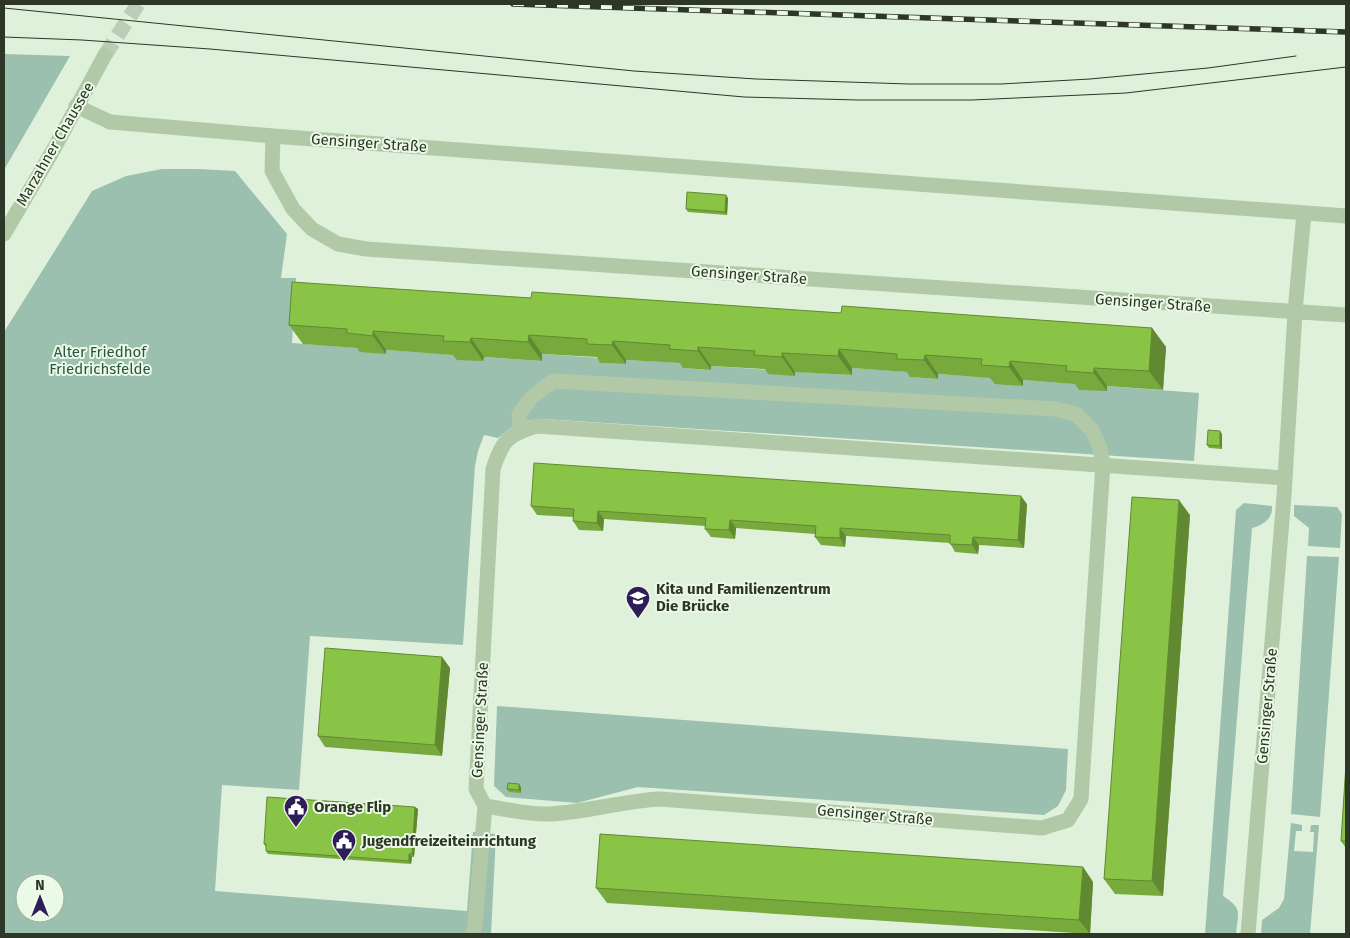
<svg xmlns="http://www.w3.org/2000/svg" width="1350" height="938" font-family="'Fira Sans',sans-serif">
	<rect width="100%" height="100%" fill="#e0f1db"/>
	<!-- green -->
	<path fill="#9bc0af" fill-rule="evenodd" d="M4,54L70,56L4,170Z
		M162,169H199L235,171L287,234L281,278H296L292,343L360,348L386,354V350L457,355L483,361L484,357L541,361L542,354L601,358V363L625,364L626,360L683,363V368L710,370L711,366L851,375L852,368L911,372V377L937,379L938,374L995,378L1022,386L1023,380L1080,384L1107,391V386L1199,393L1194,461L544,419C524,419 512,425 498,438L484,435L478,451L475,466L463,645L310,636L299,790L222,785L215,891L467,911L473,832L496,834L491,934H4V332L92,191L126,176ZM25,883H55V913H25Z
		M1244,503L1272,506C1273,519 1263,525 1252,528L1223,896C1243,909 1238,911 1236,934H1205L1236,510Z
		M1294,505L1337,507L1342,514L1340,548L1308,546L1309,528L1294,516Z
		M1307,556L1339,557L1320,817L1291,814Z
		M497,706L1068,749L1066,790L1058,806L1044,815L638,787L577,803L506,797L494,786Z
		M1291,823L1302,825V831H1296L1294,851L1313,852L1314,832H1310L1311,825H1319L1310,934H1261L1262,920L1279,908L1284,899Z"/>
	<g fill="none" stroke-linecap="round" stroke-linejoin="round">
		<!-- minor-tunnel -->
		<path stroke="#bcccb7" stroke-width="15" stroke-dasharray="15 8" stroke-linecap="butt" d="M105,55L138,4"/>
		<!-- minor -->
		<path stroke="#b2c9a7" stroke-width="15" d="M76,106L110,122L273,136L1346,216
			M273,136L272,171L293,209L312,229L338,244L366,249L1346,315
			M4,234L51,154L105,55
			M521,430L519,414L532,397L553,381L1055,409L1076,414L1092,430L1100,448L1103,464L1081,799L1068,820L1042,828L660,799C623,801 587,812 550,814C529,815 506,809 485,806L476,789L493,469C503,440 507,435 536,426L1285,478
			M473,934L475,924L485,806
			M1248,934L1284,496L1295,312L1304,213"/>
		<!-- tram -->
		<path stroke="#2e3627" stroke-width="1" d="M4,8L634,71L756,79L909,84H1001L1090,79L1208,68L1296,56
			M4,37L82,40L210,49L744,97L858,100H972L1126,93L1346,67"/>
		<defs>
			<path id="rail" d="M513,4L1346,32"/>
		</defs>
		<!-- rail casing -->
		<use href="#rail" stroke="#2e3627" stroke-width="5.5"/>
		<!-- rail -->
		<use href="#rail" stroke="#ebf9e7" stroke-width="4" stroke-dasharray="11" stroke-linecap="butt"/>
	</g>
	<!-- wall -->
	<path fill="#77a93c" d="M728,198L727,215L688,212L686,209Z
		M531,298L1152,328L1166,347L1163,390L1107,386V391L1079,390L1075,384L1023,380V386L995,384L990,378L938,374V379L910,377L907,372L852,368V375L795,372V376L768,374L765,369L711,366V370L683,368L680,363L626,360V364L600,363L597,357L542,354V361L484,357L483,361L457,360L453,355L386,350V354L360,352L357,348L303,344L289,325Z
		M1222,434V449L1209,448L1207,445Z
		M1027,504L1024,548L979,545L978,554L955,552L950,543L846,536L845,547L821,545L815,537V534L736,528L735,539L711,537L705,529V526L604,519L603,531L579,530L573,521L574,517L537,515L531,506Z
		M1190,515L1163,896L1115,894L1104,879Z
		M442,657L450,668L442,756L325,747L318,736Z
		M1346,764V848L1341,841Z
		M521,787V793L509,792L507,789Z
		M415,807L418,809L414,857H412L411,864L268,854L266,851V847L264,844Z
		M1083,867L1093,882L1090,934L607,903L596,888Z"/>
	<!-- shaded-wall -->
	<path fill="#618931" d="M726,195L728,198L727,215L725,212Z
		M1152,328L1166,347L1163,390L1149,371Z
		M373,331L386,350V354L373,336Z
		M529,335L542,354V361L528,342Z
		M471,338L484,357L483,361L470,342Z
		M613,341L626,360V364L612,345Z
		M698,347L711,366V370L698,351Z
		M839,349L852,368V375L838,356Z
		M782,353L795,372V376L782,357Z
		M925,355L938,374V379L924,360Z
		M1010,361L1023,380V386L1009,367Z
		M1094,368L1107,386V391L1094,373Z
		M1220,431L1222,434V449L1220,446Z
		M1021,496L1027,504L1024,548L1018,540Z
		M1179,500L1190,515L1163,896L1152,881Z
		M598,511L604,519L603,531L597,523Z
		M730,520L736,528L735,539L729,530Z
		M840,528L846,536L845,547L840,538Z
		M973,537L979,545L978,554L972,545Z
		M442,657L450,668L442,756L435,745Z
		M519,784L521,787V793L519,790Z
		M415,807L418,809L414,857L412,854Z
		M409,854L412,857L411,864L409,861Z
		M1083,867L1093,882L1090,934L1079,920Z"/>
	<!-- building -->
	<path fill="#8ac446" stroke="#618931" d="M687,192L726,195L725,212L686,209Z
		M292,282L531,298L532,292L841,313L842,306L1152,328L1149,371L1094,368V373L1066,371L1067,366L1010,361L1009,367L981,365L982,359L925,355L924,360L897,359V354L839,349L838,356L782,353V357L754,355L755,351L698,347V351L669,349L670,345L613,341L612,345L587,344V339L529,335L528,342L471,338L470,342L443,341L444,336L373,331V336L347,333V329L289,325Z
		M1208,430L1220,431V446L1207,445Z
		M534,463L1021,496L1018,540L973,537L972,545L950,544V535L840,528V538L815,537L816,526L730,520L729,530L705,529L706,518L598,511L597,523L573,521L574,509L531,506Z
		M1132,497L1179,500L1152,881L1104,879Z
		M325,648L442,657L435,745L318,736Z
		M1346,764V841H1341Z
		M508,783L519,784V790L507,789Z
		M267,797L415,807L412,854H409V861L266,851V844H264Z
		M600,834L1083,867L1079,920L596,888Z"/>
	<!-- icons -->
	<defs>
		<symbol id="school-pin" viewBox="-11 -11 22 30"><path d="M0 17L-7.5 6A9.5 9.5 0 1 1 7.5 6Z" fill="#2e1d57" stroke="#ebf9e7"/><path d="M0-5L7-2L0 1L-7-2ZM-4 1L0 2.5L4 1V4Q0 6-4 4Z" fill="#fff"/></symbol>
		<symbol id="civic-pin" viewBox="-11 -11 22 30"><path d="M0 17L-7.5 6A9.5 9.5 0 1 1 7.5 6Z" fill="#2e1d57" stroke="#ebf9e7"/><path d="M-.6-6.5H3V-4.5H.6V-3L4-1V1h2V6H-6V1h2V-1L-.6-3ZM-1.2 2.5V6h2.4V2.5Z" fill="#fff"/></symbol>
	</defs>
	<g fill-rule="evenodd">
		<use href="#school-pin" x="624" y="584" width="28" height="38"/>
		<use href="#civic-pin" x="282" y="793" width="28" height="38"/>
		<use href="#civic-pin" x="330" y="827" width="28" height="38"/>
	</g>
	<g text-anchor="middle" dominant-baseline="central" stroke-width="4" stroke-linejoin="round" paint-order="stroke">
		<!-- street labels -->
		<g font-size="15" fill="#2e3627" stroke="#ebf9e7">
			<text transform="translate(369 143) rotate(4)">Gensinger Straße</text>
			<text transform="translate(55 144) rotate(-60)">Marzahner Chaussee</text>
			<text transform="translate(749 275) rotate(4)">Gensinger Straße</text>
			<text transform="translate(1153 303) rotate(4)">Gensinger Straße</text>
			<text transform="translate(1267 706) rotate(-85)">Gensinger Straße</text>
			<text transform="translate(480 720) rotate(-87)">Gensinger Straße</text>
			<text transform="translate(875 815) rotate(5)">Gensinger Straße</text>
		</g>
		<!-- park labels -->
		<g font-size="15" fill="#2b5443" stroke="#ebf9e7">
			<text x="100" y="352">Alter Friedhof<tspan x="100" dy="17">Friedrichsfelde</tspan></text>
		</g>
		<!-- poi labels -->
		<g font-size="15" font-weight="bold" fill="#2e3627" stroke="#ebf9e7" text-anchor="start">
			<text x="656" y="589">Kita und Familienzentrum<tspan x="656" dy="17">Die Brücke</tspan></text>
			<text x="314" y="807">Orange Flip</text>
			<text x="362" y="841">Jugendfreizeiteinrichtung</text>
		</g>
	</g>
	<!-- border -->
	<rect width="1350" height="938" fill="none" stroke="#2e3627" stroke-width="10"/>
	<!-- north arrow -->
	<g transform="translate(40 898)"><circle r="24" fill="#ebf9e7" stroke="#9fab9a"/>
	<path d="M0-4L9 19L0 12L-9 19Z" fill="#2e1d57"/>
	<text y="-8" font-size="14" font-weight="bold" text-anchor="middle" fill="#2e3627">N</text>
	</g>
</svg>
